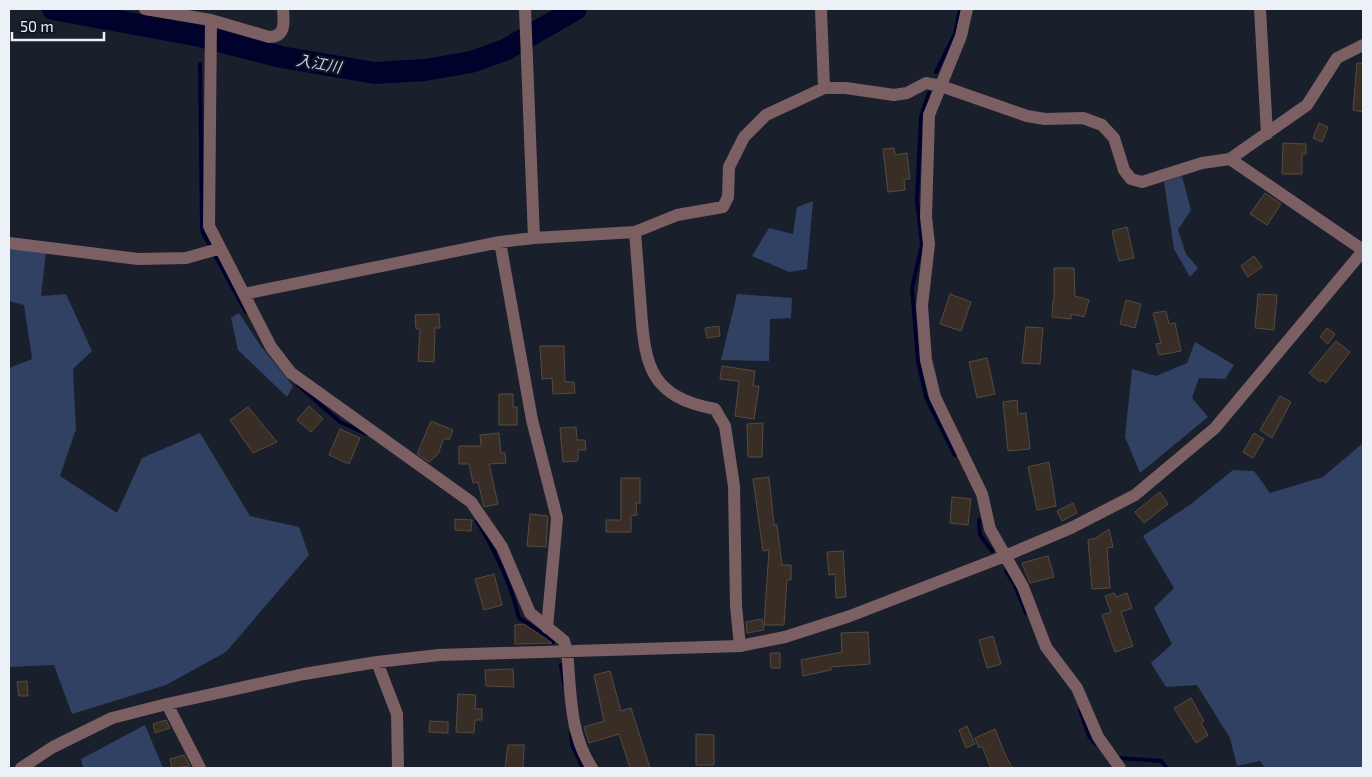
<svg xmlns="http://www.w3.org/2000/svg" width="1372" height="777" font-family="'Exo 2','Noto Sans JP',sans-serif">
	<rect width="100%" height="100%" fill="#1a202b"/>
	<!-- green -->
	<path fill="#304164" d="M1182,176L1191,210L1178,230L1186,254L1198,268L1190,277L1174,249L1164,182Z
		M813,201L807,269L789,272L752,256L769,228L793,234L797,207Z
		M9,248L46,252L41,296L66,294L92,351L73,369L76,429L60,476L117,513L142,458L200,433L250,516L299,527L309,555L226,652L166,685L72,714L54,665L9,667V368L32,359L24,305L9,301Z
		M737,294L792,298L791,318L770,319L769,361L721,360Z
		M239,313L260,345L293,386L287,397L238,350L231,318Z
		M1195,342L1234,365L1225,379L1199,378L1192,398L1208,417L1140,473L1125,437L1132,369L1156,376L1187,363Z
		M1363,443V768H1265L1260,761L1237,766L1230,738L1197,685L1166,687L1151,663L1172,644L1154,608L1174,588L1143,536L1191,504L1233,470L1254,471L1270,493L1323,477Z
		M145,725L163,768H83L81,759Z"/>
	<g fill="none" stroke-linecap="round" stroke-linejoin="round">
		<!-- stream -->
		<path stroke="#00022b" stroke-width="4" d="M200,64L202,231L246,312
			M936,72L955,34L960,9
			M929,93L921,117L917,200L922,244L912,289L918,361L926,397L955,455
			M298,385L340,422L367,434
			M979,520L980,535L992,551
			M477,521C496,552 511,583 519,618L547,636L553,642
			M1006,571L1015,585L1026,613
			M561,665L564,684
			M1080,710L1089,736L1096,744
			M571,733L572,745L583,768
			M1119,758L1161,761L1167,768"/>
		<!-- river -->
		<path stroke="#00022b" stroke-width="22" d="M53,9L200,36L281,57L375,73L425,70L471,62L505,50L576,9"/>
	</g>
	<!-- building -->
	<path fill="#392e25" stroke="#564a40" d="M1357,63H1363V112L1353,110Z
		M1319,123L1328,127L1322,142L1313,138Z
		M1283,143L1306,144V154H1302V174H1282Z
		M894,148L895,155L907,153L910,179H904L905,190L888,192L883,149Z
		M1265,193L1281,204L1267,225L1250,214Z
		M1127,227L1134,258L1119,261L1112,231Z
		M1254,256L1262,267L1248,277L1241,266Z
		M1054,268H1074L1075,296L1089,300L1084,317L1071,314V319L1052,317L1053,300L1054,301Z
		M950,294L971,302L961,331L940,324Z
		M1258,294L1277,295L1274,330L1255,328Z
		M1126,300L1141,304L1135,328L1120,324Z
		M1166,311L1169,324L1175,323L1181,351L1159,355L1156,344L1161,343L1153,313Z
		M439,314L440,328H435L434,362L418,361L420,329H416L415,315Z
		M719,326L720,336L707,338L705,328Z
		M1026,327L1043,328L1040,364L1022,363Z
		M1327,328L1335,334L1328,344L1320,337Z
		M1336,341L1350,352L1326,383L1322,380L1320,382L1309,373Z
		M540,346H564L565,382H574L575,393L553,394L552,378L542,379Z
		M987,358L995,394L977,398L969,362Z
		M722,366L755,371L753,386H759L754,419L735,416L739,381L720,379Z
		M499,394H513V407H517V425H499Z
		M1280,396L1291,402L1272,438L1260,430Z
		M1017,400L1018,414L1026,413L1030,449L1008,451L1003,402Z
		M309,406L323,419L311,432L297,420Z
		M248,407L277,442L253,453L230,420Z
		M431,421L453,430L449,440L444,438L438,454L429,462L417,454Z
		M763,423L762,457H748L747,424Z
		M576,427L577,440H585L586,450H578V461L563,462L560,428Z
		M340,429L360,438L349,464L329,455Z
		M499,433L501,453H505L506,463L489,464L498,504L484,507L478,482L473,483L469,464H459V446H481L480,435Z
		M1254,433L1264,439L1253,458L1243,452Z
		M1049,462L1056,506L1037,510L1028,467Z
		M769,477L774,525H777L782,565H791V580H787L784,625H764L769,550L763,551L753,479Z
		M621,478H640V503H636L637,515L631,516V532H606V520H621Z
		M1160,492L1168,504L1144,523L1135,512Z
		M952,497L971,499L968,525L950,523Z
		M1073,503L1077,513L1062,521L1057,511Z
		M530,514L548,516L546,547L527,546Z
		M455,519L472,520L471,531L455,530Z
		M1109,529L1113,547L1107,548L1110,588L1092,589L1088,540L1096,538Z
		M843,551L846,597L836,598L835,574L829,575L827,552Z
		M1048,556L1054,577L1030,583L1022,563Z
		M494,574L502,605L484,610L475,579Z
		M1114,593L1116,597L1127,593L1132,608L1121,612L1133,646L1115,652L1102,615L1111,612L1105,596Z
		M762,619L764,630L747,633L746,622Z
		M524,624L552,643L515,644V625Z
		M868,632L870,664L831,667V670L803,676L801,660L842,652L841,633Z
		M993,636L1001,664L987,668L979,640Z
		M770,653H780V668H771Z
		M513,669L514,687L486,686L485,670Z
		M610,671L621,711L631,708L650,768H630L619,734L589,743L584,727L604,721L594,675Z
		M27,681L28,696H19L17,682Z
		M458,694L476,695L475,709H482V720H475L474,733L456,732Z
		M1191,698L1204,721L1201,723L1208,735L1196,743L1174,708Z
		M166,720L170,728L155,733L153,724Z
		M430,721L448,722V733L429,732Z
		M967,726L975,744L966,748L959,730Z
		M995,729L1004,752L1012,768H991L982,746L979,748L975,738Z
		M696,734L714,735V765H696Z
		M508,745H524L523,768H505Z
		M184,755L190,766L172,768L170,759Z"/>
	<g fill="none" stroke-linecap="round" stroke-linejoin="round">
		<!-- minor -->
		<path stroke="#7c5f62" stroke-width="12" d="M145,9L211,20L269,37C286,37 284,22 283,9
			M525,9L534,238
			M821,9L824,88
			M967,9L961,36L929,115L926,217L929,244L922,306L926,360L935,397L982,494L990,529L1023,587L1046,647L1077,688L1098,737L1120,768
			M1260,9L1267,134
			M211,20L209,226L271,347L291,373L471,502L502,547L530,613L564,641L567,651C571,691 569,734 592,768
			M1230,159L1363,250
			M635,232C637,258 639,284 641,310C645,367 651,397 715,409L725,426L734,486L736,606L740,646
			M500,242L532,420L557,518L547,628
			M9,243L138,259L186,258L218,249
			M244,294L500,242L534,238L635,232L677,215L723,207L728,197L729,167L744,137L766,115L824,88H846L894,95L907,93L926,83L941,86L1027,116L1045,119L1083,118L1102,125L1114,138L1124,170L1131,179L1142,182L1202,163L1230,159L1307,105L1337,58L1363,45
			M377,662L397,714L398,768
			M167,704L200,768
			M21,768L53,747L112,718L167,704L304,674L377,662L439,655L740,646L785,637L850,616L1005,556L1071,528L1135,495L1215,428L1363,251"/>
	</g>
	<g text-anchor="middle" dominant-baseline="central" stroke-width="4.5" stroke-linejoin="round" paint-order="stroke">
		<!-- water labels -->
		<g font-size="15" font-style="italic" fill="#c1d3f1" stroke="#111621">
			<text transform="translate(319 63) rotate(10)">入江川</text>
		</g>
	</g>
	<!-- border -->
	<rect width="1372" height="777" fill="none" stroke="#ecf0f7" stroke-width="20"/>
	<!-- scale -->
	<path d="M12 32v8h92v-8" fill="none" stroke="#ecf0f7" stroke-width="2.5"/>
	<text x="20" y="32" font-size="15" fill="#ecf0f7" stroke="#111621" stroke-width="4" paint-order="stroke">50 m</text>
</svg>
